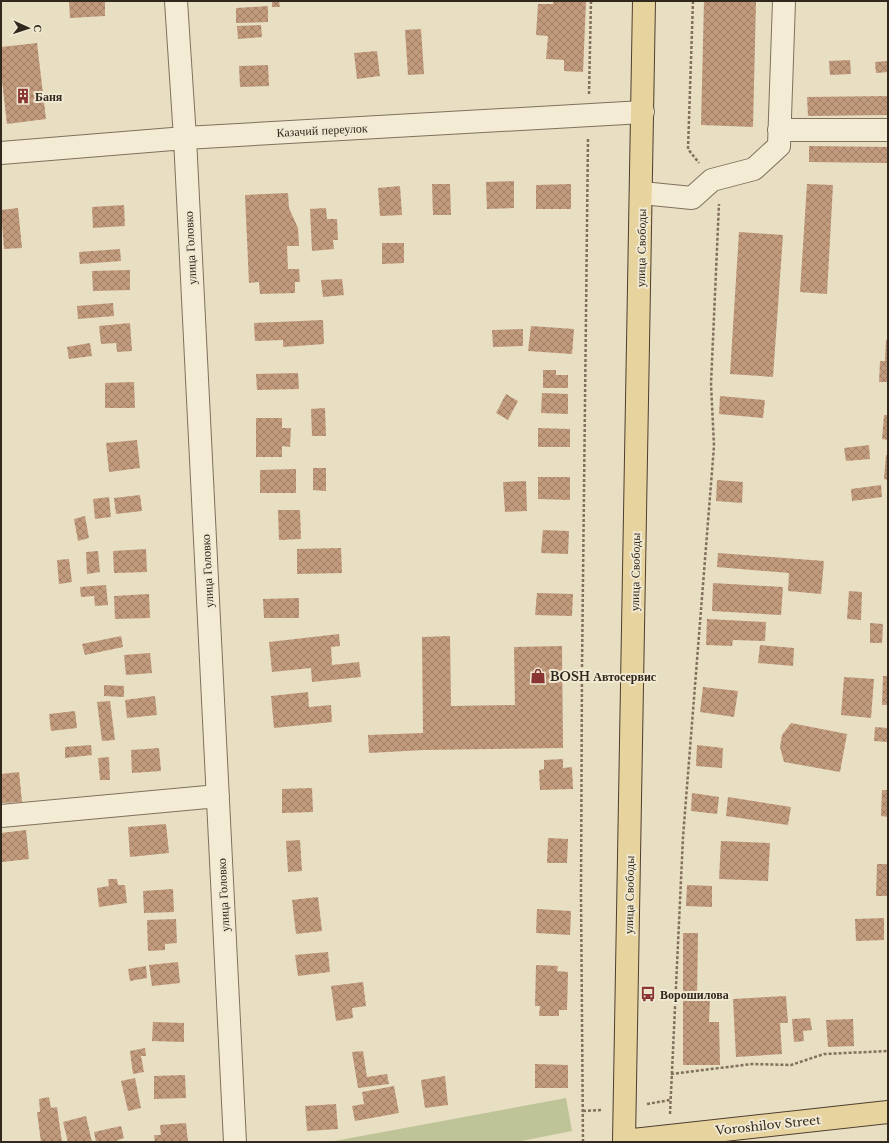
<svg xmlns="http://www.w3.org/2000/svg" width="889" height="1143" font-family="'Libre Baskerville',serif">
	<defs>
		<pattern id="building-cross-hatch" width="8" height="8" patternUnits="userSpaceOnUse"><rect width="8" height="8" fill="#c29b7d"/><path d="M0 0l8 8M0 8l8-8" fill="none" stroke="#9e7e66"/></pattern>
	</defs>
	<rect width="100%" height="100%" fill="#e8dec2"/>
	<!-- green -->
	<path fill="#bec498" d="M566,1098L572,1131L516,1142H329Z"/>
	<!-- building -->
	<path fill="url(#building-cross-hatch)" d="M69,1H105V16L70,18Z
		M272,1H279L280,7H272Z
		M553,1H586L583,72L564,71V60L546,59L548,36L536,35L538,4H553Z
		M704,1H756L753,127L701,125Z
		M268,6V22L236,23V8Z
		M261,25L262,37L238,39L237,26Z
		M421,29L424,74L408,75L405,30Z
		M37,43L46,119L7,124L1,72V47Z
		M377,51L380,76L357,79L354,53Z
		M850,60L851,74L830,75L829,61Z
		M888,61V72L876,73L875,62Z
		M268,65L269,86L240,87L239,66Z
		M888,96V115L808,116L807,97Z
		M809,146L888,147V163L809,162Z
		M514,181V208L487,209L486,182Z
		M432,184H450L451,215H433Z
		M571,184V209H536V185Z
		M807,184L833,185L827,294L800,292Z
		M400,186L402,215L380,216L378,188Z
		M288,193L289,208L298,228L299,246H287L288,269H299L300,282H295V293L260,294L259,282L249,283L245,195Z
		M124,205L125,226L93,228L92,207Z
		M18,208L22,248L4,249L1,210Z
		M326,208L327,219H337L338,240H333L334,249L312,251L310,209Z
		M739,232L783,235L773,377L730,374Z
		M382,243H404V263L382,264Z
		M120,249L121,261L80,264L79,252Z
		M130,270V290L93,291L92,271Z
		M342,279L344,295L323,297L321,280Z
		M113,303L114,316L78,319L77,306Z
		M323,320L324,344L283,347V340L255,341L254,323Z
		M130,323L132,351L117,352L116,343L101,344L99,326Z
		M531,326L574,329L572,354L528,351Z
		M523,329V346L493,347L492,330Z
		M886,340H888V382H879L880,361H885Z
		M90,343L92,356L69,359L67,347Z
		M543,370H556V375H568V388H543Z
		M298,373L299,389L257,390L256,374Z
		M134,382L135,408H105V383Z
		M542,393L568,394V414L541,413Z
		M506,394L518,401L508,420L496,413Z
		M720,396L765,400L763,418L719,414Z
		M325,408L326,436H312L311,409Z
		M884,415H888V440L882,439Z
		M256,418H282V428H291L290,447L282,446V457H256Z
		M538,428L570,429V447H538Z
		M137,440L140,468L109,472L106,443Z
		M869,445L870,459L846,461L844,448Z
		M886,455H888V480L884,479Z
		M313,468H326V491L313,490Z
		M296,469V493H260V470Z
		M538,477H570V500L538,499Z
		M717,480L743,482L742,503L716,501Z
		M526,481L527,511L505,512L503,482Z
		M881,485L882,497L852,501L851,489Z
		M140,495L142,511L116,514L114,498Z
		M109,497L111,517L95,519L93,499Z
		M278,510H300L301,539L279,540Z
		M85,516L89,538L78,541L74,519Z
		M543,530L569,531L568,554L541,553Z
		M341,548L342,573L297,574V549Z
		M146,549L147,572L114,573L113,551Z
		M98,551L100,572L87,574L86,552Z
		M718,553L824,561L821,594L788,591L789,573L717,567Z
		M69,559L72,582L59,584L57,560Z
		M713,583L783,587L781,615L712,611Z
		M106,585L108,605L95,606L94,596L81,597L80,587Z
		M849,591L862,592L861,620L847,619Z
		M537,593L573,594L572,616L535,615Z
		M149,594L150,618L115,619L114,596Z
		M299,598V618H264L263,599Z
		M707,619L766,622L765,641L733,640L732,646L706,645Z
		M870,623L883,624L882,643H870Z
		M339,634L340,646L331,647L332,665L359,662L361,677L312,682L311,668L272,672L269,642Z
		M121,636L123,647L85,655L82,644Z
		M450,636L451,706L515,705L514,647L562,646L563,748L424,750L369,753L368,735L423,733L422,637Z
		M760,645L794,648L793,666L758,663Z
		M150,653L152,673L126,675L124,655Z
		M883,676H888V705H882Z
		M844,677L874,679L871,718L841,715Z
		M104,685L124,686V697L104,696Z
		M703,687L738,691L734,717L700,712Z
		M308,692L309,707L331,705L332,722L274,728L271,696Z
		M155,696L157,715L127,718L125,700Z
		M110,701L115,740L102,741L97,702Z
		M75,711L77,728L51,731L49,714Z
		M791,723L847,734L840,772L784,762L780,747L782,735Z
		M875,727L888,728V742L874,741Z
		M91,745L92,755L65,758V747Z
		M697,745L723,748L722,768L696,766Z
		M159,748L161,771L132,773L131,750Z
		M109,757L110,780H100L98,758Z
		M563,759V768L572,767L573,789L540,790L539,770L544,769V760Z
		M19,772L22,802L1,803V774Z
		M312,788L313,812L282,813V789Z
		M882,790H888V817L881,816Z
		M692,793L719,797L717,814L691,811Z
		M728,797L791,807L788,825L726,816Z
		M166,824L169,853L130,857L128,827Z
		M26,830L29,859L2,862L1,833Z
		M548,838L568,839L567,863H547Z
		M300,840L302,871L288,872L286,841Z
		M721,841L770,843L768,881L719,879Z
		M877,864H888V896H876Z
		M108,879H117L118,885H125L127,903L99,907L97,888L109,886Z
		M687,885L712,886V907L686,906Z
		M173,889L174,912L144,913L143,891Z
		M318,897L322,931L296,934L292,900Z
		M537,909L571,911L570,935L536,933Z
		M884,918V940L856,941L855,919Z
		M176,919L177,943L165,944V950L148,951L147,920Z
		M683,933H698L697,999H710L709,1022H719L720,1065H683Z
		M328,952L330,972L298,976L295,955Z
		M178,962L180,983L152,986L149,965Z
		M536,965L558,966L557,971L568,972L567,1010H559V1016H539L540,1006H535Z
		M146,966L147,978L130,981L128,969Z
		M363,982L366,1006L352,1008L353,1018L336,1021L331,986Z
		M786,996L788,1023H780L782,1054L736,1057L733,999Z
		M810,1018L812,1030L803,1031L804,1041L794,1042L792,1019Z
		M853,1019L854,1046L828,1047L826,1020Z
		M153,1022L184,1023V1042L152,1041Z
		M145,1048L146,1056H141L144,1072L133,1074L130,1051Z
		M363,1051L367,1077L387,1074L389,1084L358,1088L352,1052Z
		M535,1064L568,1065V1088H535Z
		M185,1075L186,1098L154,1099V1076Z
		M445,1076L448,1105L425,1108L421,1080Z
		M135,1078L141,1108L128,1111L121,1081Z
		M394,1086L399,1113L355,1121L352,1106L364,1104L362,1092Z
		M49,1097L51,1108L57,1107L62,1142H41L37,1112H40L39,1099Z
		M336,1104L338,1129L307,1131L305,1106Z
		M86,1116L92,1142H68L63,1122Z
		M186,1123L188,1142H155L154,1135H161L160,1125Z
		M121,1126L124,1138L113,1142H96L94,1132Z"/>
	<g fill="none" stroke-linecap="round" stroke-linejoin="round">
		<defs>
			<path id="minor" d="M176,1L185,138L235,1142
				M779,130H888
				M1,153L185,138L643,112
				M642,193L692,198L712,180L754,169L779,146L784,1
				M1,816L218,796"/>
			<path id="major" d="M624,1141L888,1112
				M624,1142L644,1"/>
		</defs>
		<!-- minor casing -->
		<use href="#minor" stroke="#80705c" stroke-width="24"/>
		<!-- major casing -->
		<use href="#major" stroke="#4e3e2f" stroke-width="24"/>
		<!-- path -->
		<path stroke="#80705c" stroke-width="2.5" stroke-dasharray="3 2" stroke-linecap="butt" d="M693,1L688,149L699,163
			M589,94L591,1
			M671,1074L752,1064L791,1065L824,1054L888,1051
			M647,1104L670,1100
			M583,1111L603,1110
			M670,1114L683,837L714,446L711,384L719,204
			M583,1142L581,895L582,668L588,137"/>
		<!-- minor -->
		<use href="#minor" stroke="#f4ebd4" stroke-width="22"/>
		<!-- major -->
		<use href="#major" stroke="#e7d39e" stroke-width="22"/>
	</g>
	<!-- icons -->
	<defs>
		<symbol id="building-bare" viewBox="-9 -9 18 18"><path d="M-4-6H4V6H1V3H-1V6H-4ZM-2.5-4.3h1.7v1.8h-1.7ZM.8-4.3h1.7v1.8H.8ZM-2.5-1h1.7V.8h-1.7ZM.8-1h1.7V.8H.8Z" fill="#883533" stroke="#f0e8d1" stroke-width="2.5" paint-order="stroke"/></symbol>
		<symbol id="shop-bare" viewBox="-9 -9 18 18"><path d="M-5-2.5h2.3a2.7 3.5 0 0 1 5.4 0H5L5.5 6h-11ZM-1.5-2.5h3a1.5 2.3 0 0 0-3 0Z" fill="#883533" stroke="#f0e8d1" stroke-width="2.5" paint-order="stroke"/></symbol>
		<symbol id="bus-bare" viewBox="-9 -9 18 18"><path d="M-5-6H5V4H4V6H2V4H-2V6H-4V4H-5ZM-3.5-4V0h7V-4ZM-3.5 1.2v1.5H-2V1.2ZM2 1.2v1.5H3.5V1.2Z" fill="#883533" stroke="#f0e8d1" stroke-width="2.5" paint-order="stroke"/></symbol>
	</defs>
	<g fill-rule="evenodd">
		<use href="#building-bare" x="12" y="85" width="22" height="22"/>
		<use href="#shop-bare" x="527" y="665" width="22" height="22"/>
		<use href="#bus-bare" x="637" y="983" width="22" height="22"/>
	</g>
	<g text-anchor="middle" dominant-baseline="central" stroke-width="4" stroke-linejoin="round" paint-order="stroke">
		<!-- poi labels -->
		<g font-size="12" font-weight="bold" fill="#31281e" stroke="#f0e8d1" text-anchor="start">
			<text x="35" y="96">Баня</text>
			<text x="550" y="676">BOSH Автосервис</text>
			<text x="660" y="994">Ворошилова</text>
		</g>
		<!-- street labels -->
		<g font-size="12" fill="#31281e" stroke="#f0e8d1">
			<text transform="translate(322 130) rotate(-3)">Казачий переулок</text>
			<text transform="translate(190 248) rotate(-93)">улица Головко</text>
			<text transform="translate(641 248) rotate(-89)">улица Свободы</text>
			<text transform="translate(207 571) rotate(-93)">улица Головко</text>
			<text transform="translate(635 572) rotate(-89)">улица Свободы</text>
			<text transform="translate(223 895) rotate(-93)">улица Головко</text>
			<text transform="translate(629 895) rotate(-89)">улица Свободы</text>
			<text transform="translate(768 1125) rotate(-6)">Voroshilov Street</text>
		</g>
	</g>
	<!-- border -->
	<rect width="889" height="1143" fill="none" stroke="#31281e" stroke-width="4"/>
	<!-- north arrow -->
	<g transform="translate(28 28) rotate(93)" stroke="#f0e8d1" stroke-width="3" paint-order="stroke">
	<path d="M0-3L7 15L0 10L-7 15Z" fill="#31281e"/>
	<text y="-6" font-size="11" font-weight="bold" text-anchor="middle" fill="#31281e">С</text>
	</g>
</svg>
